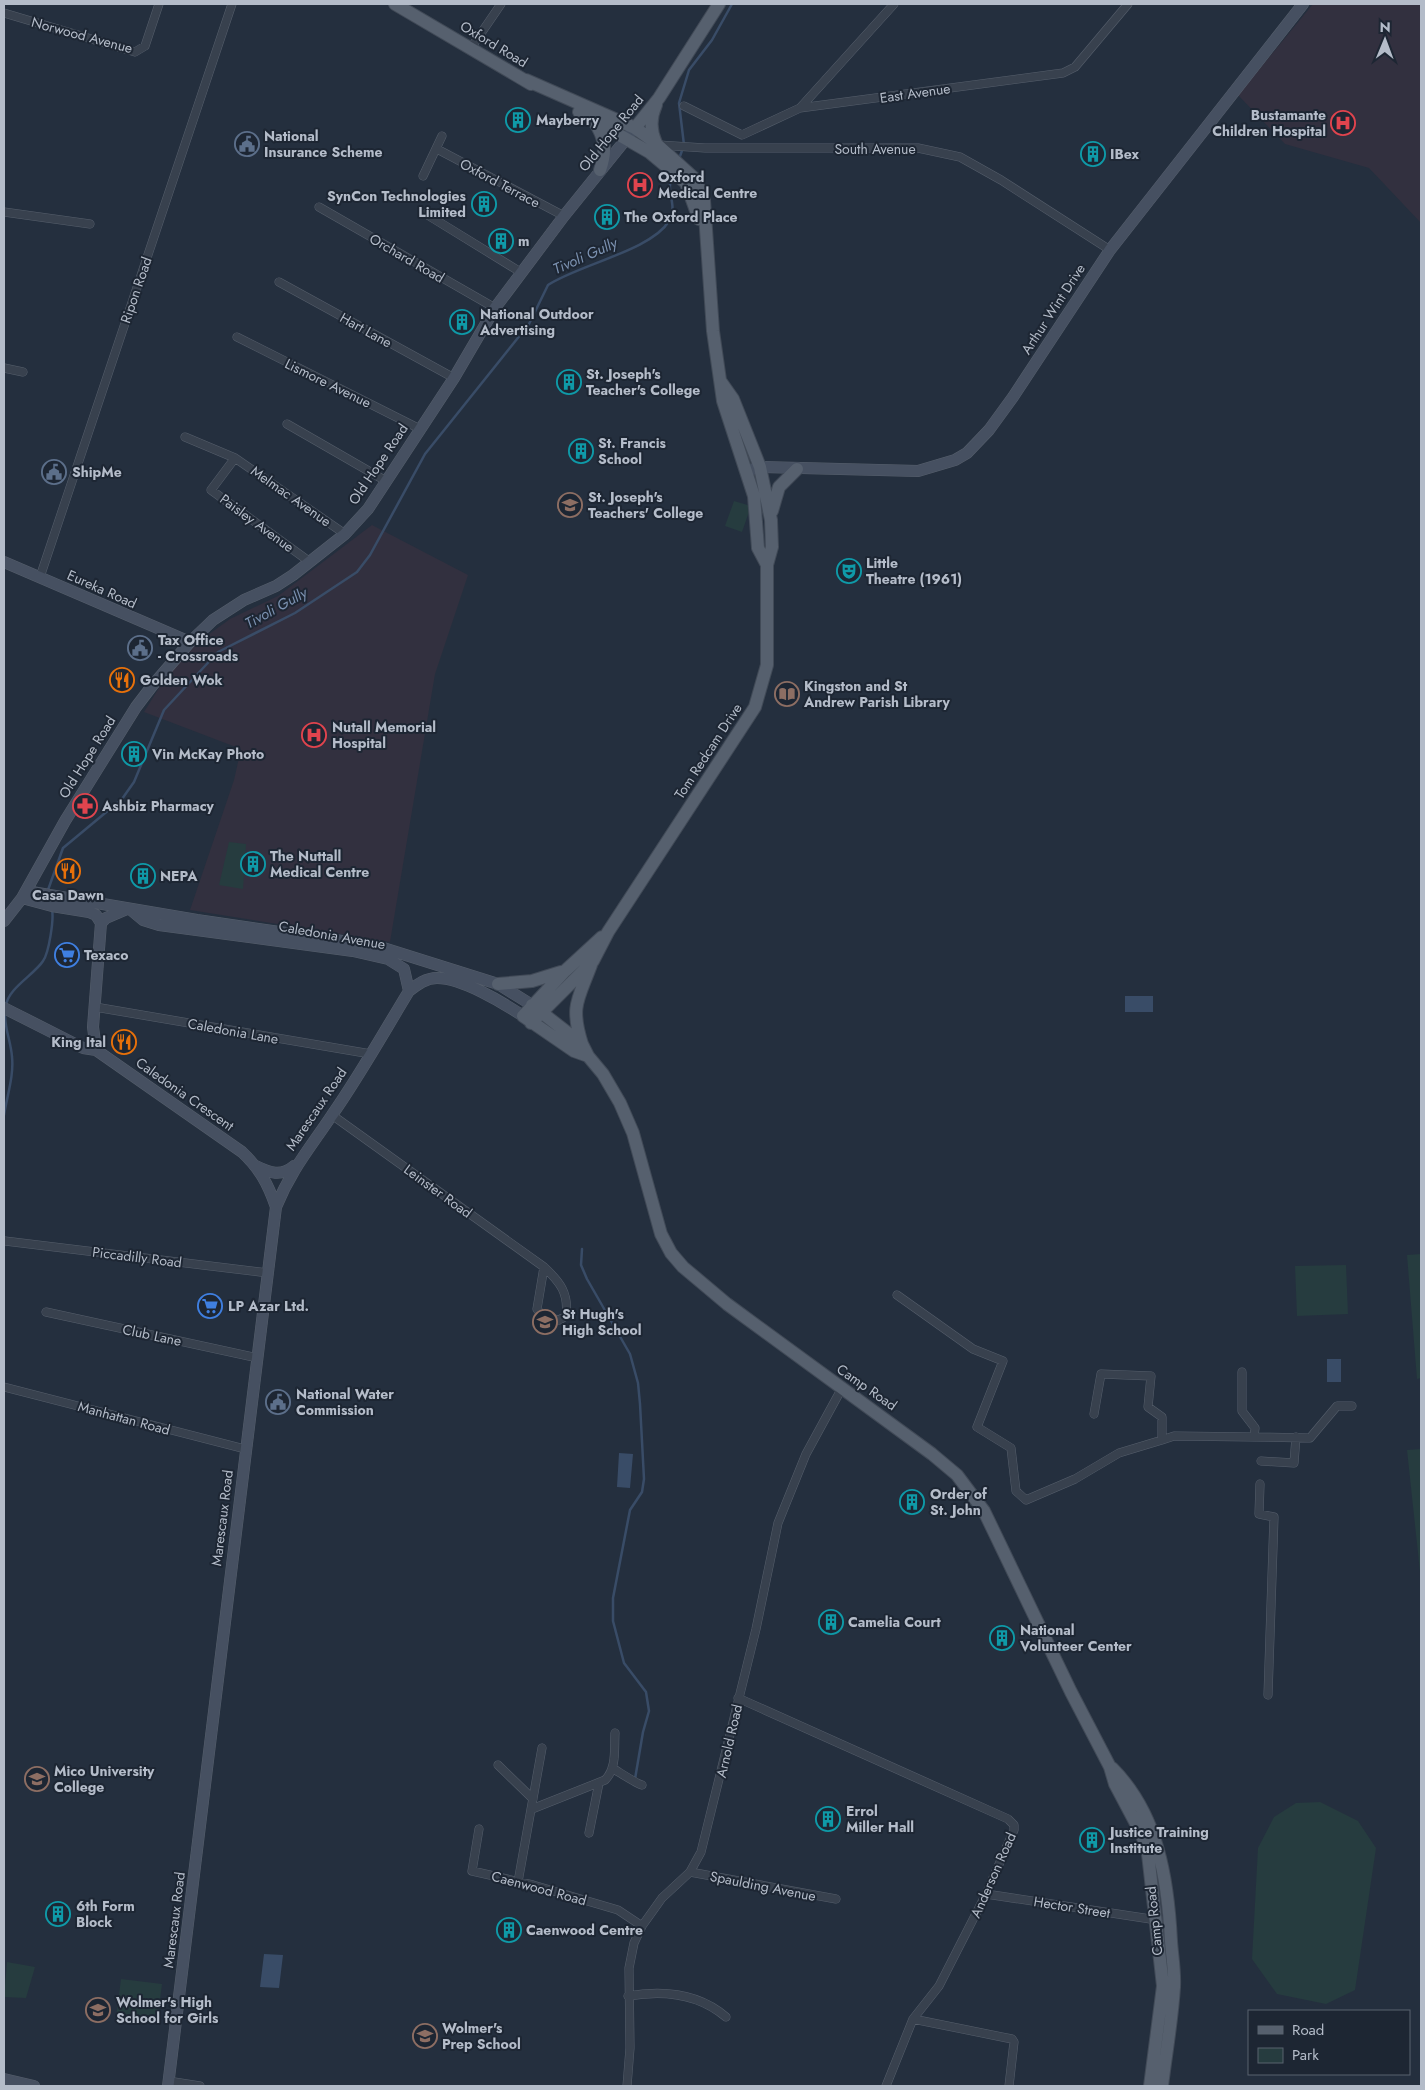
<svg xmlns="http://www.w3.org/2000/svg" width="1425" height="2090" font-family="Jost,sans-serif">
	<rect width="100%" height="100%" fill="#242f3e"/>
	<!-- medical -->
	<path fill="#32303f" d="M1313,4H1421V223L1369,168L1285,144L1238,95Z
		M372,525L468,575L435,674L390,942L190,910L234,780L241,749L144,712L169,672L197,643L230,619L278,596Z"/>
	<!-- green -->
	<path fill="#263c3f" d="M734,501L751,506L742,532L725,526Z
		M229,842L246,844L243,889L219,885Z
		M1421,1254V1378L1417,1379L1407,1255Z
		M1346,1265L1348,1314L1297,1316L1295,1266Z
		M1421,1449V1581L1407,1450Z
		M1320,1802L1358,1821L1376,1848L1355,1990L1326,2004L1277,1994L1252,1959L1258,1848L1274,1817L1296,1803Z
		M7,1962L35,1967L26,1998L4,1997Z
		M121,1979L162,1984L157,2023L116,2018Z"/>
	<!-- water -->
	<path fill="#394c67" d="M1125,996H1153V1012H1125Z
		M1327,1359H1341V1382H1327Z
		M619,1453L633,1454L630,1488L617,1487Z
		M264,1954L283,1955L279,1988L260,1987Z"/>
	<g fill="none" stroke-linecap="round" stroke-linejoin="round">
		<!-- stream -->
		<path stroke="#394c67" stroke-width="2.5" d="M679,159L684,145L679,103L689,70L712,40L732,4
			M48,890L63,848L122,799L134,782L164,710L218,652L295,613L357,572L370,555L425,454L529,324L548,285C578,265 652,250 669,221C678,205 666,192 671,180
			M6,1006C7,989 35,974 43,961C49,953 54,919 52,910
			M4,1115C7,1096 14,1076 12,1057C11,1041 4,1028 5,1011
			M582,1249L581,1265L587,1279L630,1354L638,1383L640,1404L644,1479L642,1492L630,1510L613,1598V1621L624,1663L646,1692L649,1711L643,1732L635,1779"/>
		<defs>
			<path id="street" d="M4,13L135,52L145,46L159,4
				M471,48L501,4
				M684,106L742,135L800,108L1063,73L1075,67L1128,4
				M800,108L894,4
				M659,145L705,148H918L960,157L1001,180L1110,250
				M437,149L564,216
				M423,176L442,136
				M319,207L495,308
				M4,212L90,224
				M426,214L522,273
				M279,282L454,378
				M237,337L420,429
				M4,368L23,372
				M287,424L386,481
				M185,437L235,458L345,534
				M235,458L211,490L310,562
				M40,577L232,4
				M95,1007L371,1054
				M332,1115L544,1267C560,1282 569,1293 566,1316L559,1320L543,1317L537,1309L544,1267
				M5,1241L268,1273
				M897,1295L973,1349L1003,1361L977,1427L1011,1448L1016,1491L1026,1500L1075,1479L1119,1453L1162,1440V1417L1148,1407L1151,1376L1101,1374L1094,1414
				M46,1312L258,1358
				M4,1387L245,1449
				M1254,1437L1310,1438L1337,1406H1352
				M1162,1440L1174,1436L1254,1437L1255,1428L1242,1411V1372
				M1261,1461L1294,1463L1296,1437
				M1260,1484L1259,1514L1274,1517L1268,1695
				M738,1698L1008,1819L1014,1825V1830L986,1894L939,1986L913,2019L886,2086
				M498,1765L533,1799
				M612,1768C619,1772 637,1784 642,1785
				M532,1809L605,1780C617,1768 614,1749 615,1733
				M479,1829L472,1871L533,1885L618,1910L642,1926
				M589,1833L599,1783
				M690,1872L836,1899
				M518,1882L542,1748
				M986,1894L1157,1920
				M628,1996C663,1990 698,1993 726,2017
				M913,2019L1012,2039L1014,2042L1009,2086
				M168,2081L200,2086
				M627,2086L630,2048L629,1968L634,1943L642,1926L662,1898L690,1872L701,1852L756,1629L778,1523L806,1454L842,1388"/>
			<path id="secondary" d="M747,471L760,467L918,471L955,460L967,453L989,430L1013,397L1110,250L1303,4
				M4,562L190,642
				M26,891L197,920L377,946L498,984L532,1005
				M22,898L52,906L89,912L96,915L101,923
				M127,909L106,918L101,923L93,1027L96,1050L242,1152C260,1169 268,1184 276,1207
				M131,910L143,920L159,925L353,951L388,959L404,969L409,991
				M4,921L22,898L65,821L136,707L152,686L190,642L213,620L244,600L276,586L293,575L345,534L368,509L454,378L495,308L564,216L635,128
				M4,1008L83,1048L96,1050
				M256,1166C270,1173 281,1177 294,1166
				M4,2079L34,2086
				M168,2086L276,1207C291,1170 310,1148 332,1115C360,1075 384,1032 409,991C418,984 426,978 437,978C462,978 502,1002 523,1016"/>
			<path id="primary" d="M395,4L531,84
				M526,80L635,128L652,140L695,179L704,200L713,331L723,401L754,496L758,548L767,565
				M656,105C650,118 650,130 656,143
				M579,112L649,152L686,183L699,219
				M594,121C605,138 607,150 600,170
				M635,128L659,98L719,4
				M772,511L779,487L797,469
				M498,984L532,981L561,972
				M532,1005L582,1044L588,1056L603,1074L620,1103L633,1133L661,1234L671,1253L683,1267L727,1304L932,1454L957,1475L984,1511L1071,1692L1110,1767L1115,1784L1142,1835L1148,1854L1163,1986L1150,2086
				M531,1023L593,961L608,932L755,707L767,665V565L772,547L771,520L760,467L733,399L721,382
				M582,1044C570,1006 578,1000 591,965
				M588,1056L574,1051L523,1016L565,971L602,937
				M1112,1768C1158,1814 1168,1880 1171,1941C1172,1956 1175,1972 1174,1987C1172,2020 1166,2053 1162,2086"/>
		</defs>
		<!-- street casing -->
		<use href="#street" stroke="#565f6c" stroke-width="9"/>
		<!-- secondary casing -->
		<use href="#secondary" stroke="#565f6c" stroke-width="12"/>
		<!-- primary casing -->
		<use href="#primary" stroke="#414a57" stroke-width="14"/>
		<!-- street -->
		<use href="#street" stroke="#38414e" stroke-width="8"/>
		<!-- secondary -->
		<use href="#secondary" stroke="#465061" stroke-width="11"/>
		<!-- primary -->
		<use href="#primary" stroke="#56606e" stroke-width="12"/>
	</g>
	<!-- icons -->
	<defs>
		<symbol id="building-ring" viewBox="-11 -11 22 22"><circle r="9.5" fill="#1d2633" stroke="#0f9aa8" stroke-width="1.5"/><path d="M-4-6H4V6H1V3H-1V6H-4ZM-2.5-4.3h1.7v1.8h-1.7ZM.8-4.3h1.7v1.8H.8ZM-2.5-1h1.7V.8h-1.7ZM.8-1h1.7V.8H.8Z" fill="#0f9aa8"/></symbol>
		<symbol id="hospital-ring" viewBox="-11 -11 22 22"><circle r="9.5" fill="#1d2633" stroke="#e0444e" stroke-width="1.5"/><path d="M-5-5h3v3.5h4V-5h3V5h-3V1.5h-4V5h-3Z" fill="#e0444e"/></symbol>
		<symbol id="civic-ring" viewBox="-11 -11 22 22"><circle r="9.5" fill="#1d2633" stroke="#5c6f8a" stroke-width="1.5"/><path d="M-.6-6.5H3V-4.5H.6V-3L4-1V1h2V6H-6V1h2V-1L-.6-3ZM-1.2 2.5V6h2.4V2.5Z" fill="#5c6f8a"/></symbol>
		<symbol id="school-ring" viewBox="-11 -11 22 22"><circle r="9.5" fill="#1d2633" stroke="#8d6e63" stroke-width="1.5"/><path d="M0-5L7-2L0 1L-7-2ZM-4 1L0 2.5L4 1V4Q0 6-4 4Z" fill="#8d6e63"/></symbol>
		<symbol id="theatre-ring" viewBox="-11 -11 22 22"><circle r="9.5" fill="#1d2633" stroke="#0f9aa8" stroke-width="1.5"/><path d="M-5-5.5Q0-4 5-5.5V0Q5 5 0 6Q-5 5-5 0ZM-3.3-2.5H-1v1.5H-3.3ZM1-2.5H3.3v1.5H1ZM-2.8 1Q0 5.5 2.8 1Z" fill="#0f9aa8"/></symbol>
		<symbol id="restaurant-ring" viewBox="-11 -11 22 22"><circle r="9.5" fill="#1d2633" stroke="#e8710a" stroke-width="1.5"/><path d="M-5-6h1v4h1v-4h1v4h1v-4h1v5L-1.5 .5V6h-2V.5L-5-1ZM5-6V6H3V1.5H1.5Q1.5-4 5-6Z" fill="#e8710a"/></symbol>
		<symbol id="library-ring" viewBox="-11 -11 22 22"><circle r="9.5" fill="#1d2633" stroke="#8d6e63" stroke-width="1.5"/><path d="M-6-4Q-3-5.5-.7-3.5V5Q-3 3-6 4ZM6-4Q3-5.5 .7-3.5V5Q3 3 6 4Z" fill="#8d6e63"/></symbol>
		<symbol id="pharmacy-ring" viewBox="-11 -11 22 22"><circle r="9.5" fill="#1d2633" stroke="#e0444e" stroke-width="1.5"/><path d="M-2-6h4v4h4v4h-4v4h-4v-4h-4v-4h4Z" fill="#e0444e"/></symbol>
		<symbol id="supermarket-ring" viewBox="-11 -11 22 22"><circle r="9.5" fill="#1d2633" stroke="#3f7fe0" stroke-width="1.5"/><path d="M-6-5.5h2.5l.6 2H6L4.5 2H-2.5L-4.4-4H-6ZM-1.5 3.2a1.3 1.3 0 1 0 .1 0ZM3 3.2a1.3 1.3 0 1 0 .1 0Z" fill="#3f7fe0"/></symbol>
		<symbol id="university-ring" viewBox="-11 -11 22 22"><circle r="9.5" fill="#1d2633" stroke="#8d6e63" stroke-width="1.5"/><path d="M0-5L7-2L0 1L-7-2ZM-4 1L0 2.5L4 1V4Q0 6-4 4Z" fill="#8d6e63"/></symbol>
	</defs>
	<g fill-rule="evenodd">
		<use href="#building-ring" x="504" y="106" width="28" height="28"/>
		<use href="#hospital-ring" x="1329" y="109" width="28" height="28"/>
		<use href="#civic-ring" x="233" y="130" width="28" height="28"/>
		<use href="#building-ring" x="1079" y="140" width="28" height="28"/>
		<use href="#hospital-ring" x="626" y="171" width="28" height="28"/>
		<use href="#building-ring" x="470" y="190" width="28" height="28"/>
		<use href="#building-ring" x="593" y="203" width="28" height="28"/>
		<use href="#building-ring" x="487" y="227" width="28" height="28"/>
		<use href="#building-ring" x="448" y="308" width="28" height="28"/>
		<use href="#building-ring" x="555" y="368" width="28" height="28"/>
		<use href="#building-ring" x="567" y="437" width="28" height="28"/>
		<use href="#civic-ring" x="40" y="458" width="28" height="28"/>
		<use href="#school-ring" x="556" y="491" width="28" height="28"/>
		<use href="#theatre-ring" x="835" y="557" width="28" height="28"/>
		<use href="#civic-ring" x="126" y="634" width="28" height="28"/>
		<use href="#restaurant-ring" x="108" y="666" width="28" height="28"/>
		<use href="#library-ring" x="773" y="680" width="28" height="28"/>
		<use href="#hospital-ring" x="300" y="721" width="28" height="28"/>
		<use href="#building-ring" x="120" y="740" width="28" height="28"/>
		<use href="#pharmacy-ring" x="71" y="792" width="28" height="28"/>
		<use href="#building-ring" x="239" y="850" width="28" height="28"/>
		<use href="#restaurant-ring" x="54" y="857" width="28" height="28"/>
		<use href="#building-ring" x="129" y="862" width="28" height="28"/>
		<use href="#supermarket-ring" x="53" y="941" width="28" height="28"/>
		<use href="#restaurant-ring" x="110" y="1028" width="28" height="28"/>
		<use href="#supermarket-ring" x="196" y="1292" width="28" height="28"/>
		<use href="#school-ring" x="531" y="1308" width="28" height="28"/>
		<use href="#civic-ring" x="264" y="1388" width="28" height="28"/>
		<use href="#building-ring" x="898" y="1488" width="28" height="28"/>
		<use href="#building-ring" x="817" y="1608" width="28" height="28"/>
		<use href="#building-ring" x="988" y="1624" width="28" height="28"/>
		<use href="#university-ring" x="23" y="1765" width="28" height="28"/>
		<use href="#building-ring" x="814" y="1805" width="28" height="28"/>
		<use href="#building-ring" x="1078" y="1826" width="28" height="28"/>
		<use href="#building-ring" x="44" y="1900" width="28" height="28"/>
		<use href="#building-ring" x="495" y="1916" width="28" height="28"/>
		<use href="#school-ring" x="84" y="1996" width="28" height="28"/>
		<use href="#school-ring" x="411" y="2022" width="28" height="28"/>
	</g>
	<g text-anchor="middle" dominant-baseline="central" stroke-width="4" stroke-linejoin="round" paint-order="stroke">
		<!-- street labels -->
		<g font-size="14" fill="#b4bcc9" stroke="#1d2633">
			<text transform="translate(82 35) rotate(15)">Norwood Avenue</text>
			<text transform="translate(494 44) rotate(31)">Oxford Road</text>
			<text transform="translate(915 93) rotate(-8)">East Avenue</text>
			<text transform="translate(611 133) rotate(-51)">Old Hope Road</text>
			<text x="875" y="149">South Avenue</text>
			<text transform="translate(500 183) rotate(28)">Oxford Terrace</text>
			<text transform="translate(407 258) rotate(30)">Orchard Road</text>
			<text transform="translate(136 290) rotate(-71)">Ripon Road</text>
			<text transform="translate(1053 309) rotate(-57)">Arthur Wint Drive</text>
			<text transform="translate(366 330) rotate(29)">Hart Lane</text>
			<text transform="translate(328 383) rotate(26)">Lismore Avenue</text>
			<text transform="translate(378 464) rotate(-56)">Old Hope Road</text>
			<text transform="translate(291 496) rotate(35)">Melmac Avenue</text>
			<text transform="translate(257 523) rotate(36)">Paisley Avenue</text>
			<text transform="translate(102 589) rotate(24)">Eureka Road</text>
			<text transform="translate(708 751) rotate(-57)">Tom Redcam Drive</text>
			<text transform="translate(87 757) rotate(-58)">Old Hope Road</text>
			<text transform="translate(332 935) rotate(10)">Caledonia Avenue</text>
			<text transform="translate(233 1031) rotate(10)">Caledonia Lane</text>
			<text transform="translate(185 1094) rotate(35)">Caledonia Crescent</text>
			<text transform="translate(316 1109) rotate(-56)">Marescaux Road</text>
			<text transform="translate(438 1191) rotate(36)">Leinster Road</text>
			<text transform="translate(137 1257) rotate(7)">Piccadilly Road</text>
			<text transform="translate(152 1335) rotate(12)">Club Lane</text>
			<text transform="translate(867 1387) rotate(35)">Camp Road</text>
			<text transform="translate(124 1418) rotate(15)">Manhattan Road</text>
			<text transform="translate(222 1518) rotate(-83)">Marescaux Road</text>
			<text transform="translate(729 1741) rotate(-77)">Arnold Road</text>
			<text transform="translate(993 1875) rotate(-66)">Anderson Road</text>
			<text transform="translate(763 1886) rotate(11)">Spaulding Avenue</text>
			<text transform="translate(539 1888) rotate(15)">Caenwood Road</text>
			<text transform="translate(1072 1907) rotate(9)">Hector Street</text>
			<text transform="translate(174 1920) rotate(-83)">Marescaux Road</text>
			<text transform="translate(1154 1921) rotate(-96)">Camp Road</text>
		</g>
		<!-- poi labels -->
		<g font-size="14" font-weight="bold" fill="#b4bcc9" stroke="#1d2633" text-anchor="start">
			<text x="1326" y="115" text-anchor="end">Bustamante<tspan x="1326" dy="16">Children Hospital</tspan></text>
			<text x="536" y="120">Mayberry</text>
			<text x="264" y="136">National<tspan x="264" dy="16">Insurance Scheme</tspan></text>
			<text x="1110" y="154">IBex</text>
			<text x="658" y="177">Oxford<tspan x="658" dy="16">Medical Centre</tspan></text>
			<text x="466" y="196" text-anchor="end">SynCon Technologies<tspan x="466" dy="16">Limited</tspan></text>
			<text x="624" y="217">The Oxford Place</text>
			<text x="518" y="241">m</text>
			<text x="480" y="314">National Outdoor<tspan x="480" dy="16">Advertising</tspan></text>
			<text x="586" y="374">St. Joseph's<tspan x="586" dy="16">Teacher's College</tspan></text>
			<text x="598" y="443">St. Francis<tspan x="598" dy="16">School</tspan></text>
			<text x="72" y="472">ShipMe</text>
			<text x="588" y="497">St. Joseph's<tspan x="588" dy="16">Teachers' College</tspan></text>
			<text x="866" y="563">Little<tspan x="866" dy="16">Theatre (1961)</tspan></text>
			<text x="158" y="640">Tax Office<tspan x="158" dy="16">- Crossroads</tspan></text>
			<text x="140" y="680">Golden Wok</text>
			<text x="804" y="686">Kingston and St<tspan x="804" dy="16">Andrew Parish Library</tspan></text>
			<text x="332" y="727">Nutall Memorial<tspan x="332" dy="16">Hospital</tspan></text>
			<text x="152" y="754">Vin McKay Photo</text>
			<text x="102" y="806">Ashbiz Pharmacy</text>
			<text x="270" y="856">The Nuttall<tspan x="270" dy="16">Medical Centre</tspan></text>
			<text x="160" y="876">NEPA</text>
			<text x="68" y="895" text-anchor="middle">Casa Dawn</text>
			<text x="84" y="955">Texaco</text>
			<text x="106" y="1042" text-anchor="end">King Ital</text>
			<text x="228" y="1306">LP Azar Ltd.</text>
			<text x="562" y="1314">St Hugh's<tspan x="562" dy="16">High School</tspan></text>
			<text x="296" y="1394">National Water<tspan x="296" dy="16">Commission</tspan></text>
			<text x="930" y="1494">Order of<tspan x="930" dy="16">St. John</tspan></text>
			<text x="848" y="1622">Camelia Court</text>
			<text x="1020" y="1630">National<tspan x="1020" dy="16">Volunteer Center</tspan></text>
			<text x="54" y="1771">Mico University<tspan x="54" dy="16">College</tspan></text>
			<text x="846" y="1811">Errol<tspan x="846" dy="16">Miller Hall</tspan></text>
			<text x="1110" y="1832">Justice Training<tspan x="1110" dy="16">Institute</tspan></text>
			<text x="76" y="1906">6th Form<tspan x="76" dy="16">Block</tspan></text>
			<text x="526" y="1930">Caenwood Centre</text>
			<text x="116" y="2002">Wolmer's High<tspan x="116" dy="16">School for Girls</tspan></text>
			<text x="442" y="2028">Wolmer's<tspan x="442" dy="16">Prep School</tspan></text>
		</g>
		<!-- water labels -->
		<g font-size="15" font-style="italic" fill="#7c92b1" stroke="#1d2633">
			<text transform="translate(585 256) rotate(-24)">Tivoli Gully</text>
			<text transform="translate(276 608) rotate(-29)">Tivoli Gully</text>
		</g>
	</g>
	<!-- border -->
	<rect width="1425" height="2090" fill="none" stroke="#b4bcc9" stroke-width="10"/>
	<!-- legend -->
	<rect x="1248" y="2010" width="162" height="65" fill="#1d2633" stroke="#59626f"/>
	<rect x="1258" y="2026" width="25" height="8" fill="#56606e" stroke="#59626f"/>
	<text x="1292" y="2035" font-size="15" fill="#b4bcc9">Road</text>
	<rect x="1258" y="2048" width="25" height="15" fill="#263c3f" stroke="#59626f"/>
	<text x="1292" y="2060" font-size="15" fill="#b4bcc9">Park</text>
	<!-- north arrow -->
	<g transform="translate(1385 40) rotate(1)" stroke="#1d2633" stroke-width="4" paint-order="stroke">
	<path d="M0-4L9 19L0 12L-9 19Z" fill="#b4bcc9"/>
	<text y="-8" font-size="14" font-weight="bold" text-anchor="middle" fill="#b4bcc9">N</text>
	</g>
</svg>
